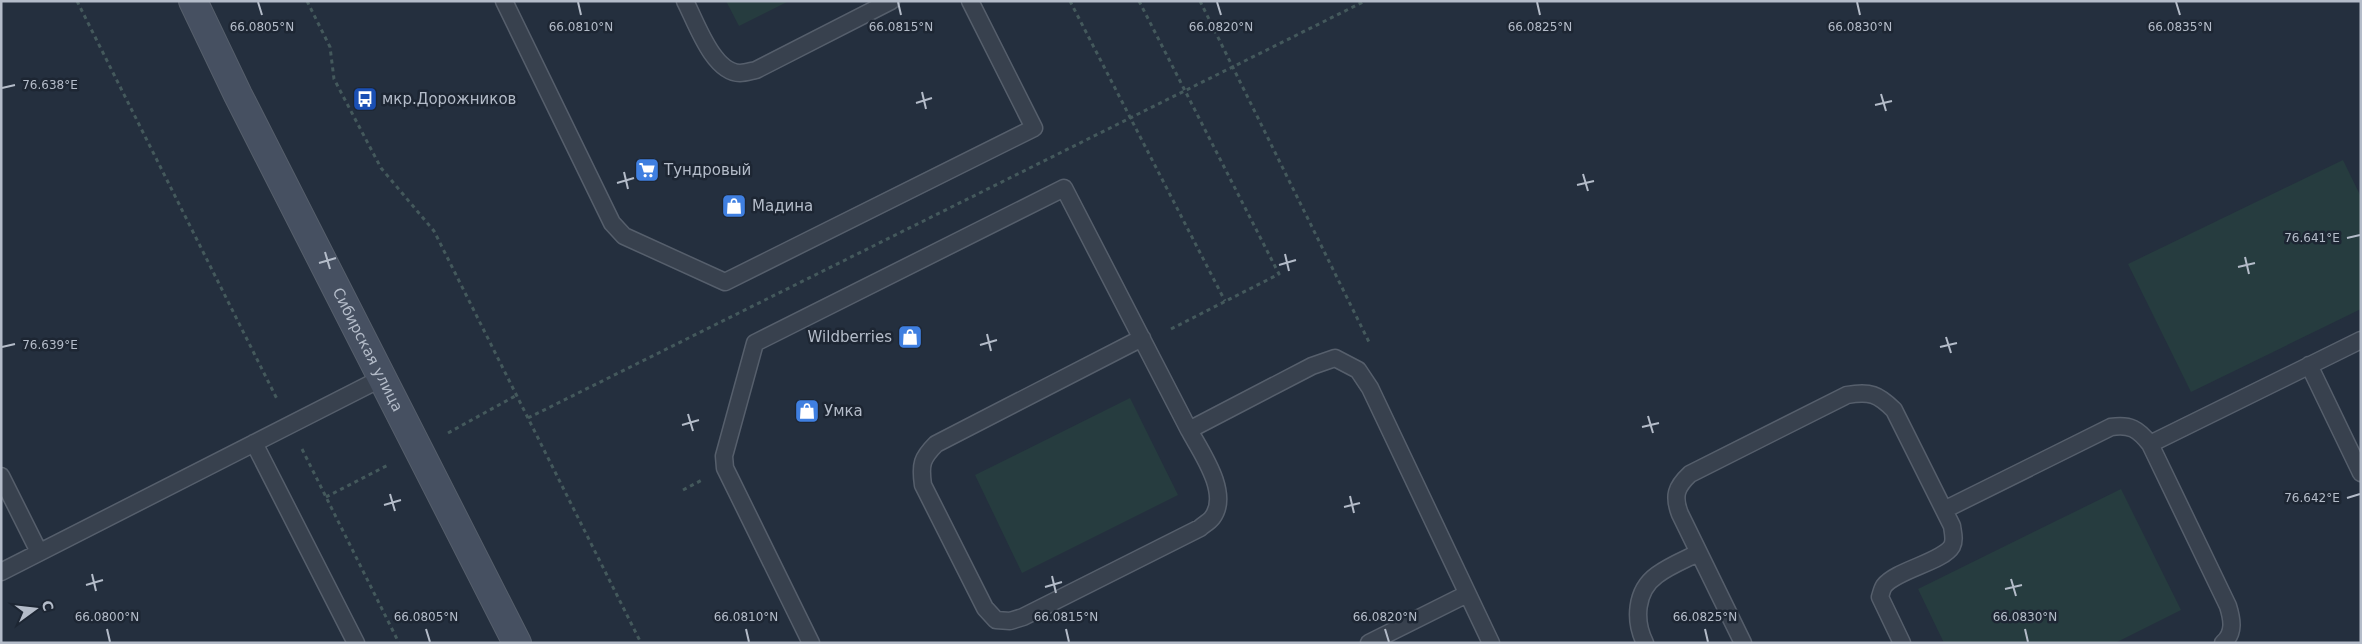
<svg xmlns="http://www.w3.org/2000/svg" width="2362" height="644" font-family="'DejaVu Sans',sans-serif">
	<rect width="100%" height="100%" fill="#242f3e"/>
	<!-- green -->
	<path fill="#263c3f" d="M726,1H789L739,26Z
		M2343,160L2361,197V309L2191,392L2128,264Z
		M1130,398L1178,495L1022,573L975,475Z
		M2121,489L2181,610L2115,643H1944L1918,589Z"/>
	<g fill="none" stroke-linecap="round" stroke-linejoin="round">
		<defs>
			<path id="service" d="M504,1L612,223L624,236L725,282L1034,128L970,1
				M685,1C696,22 713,73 740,73C745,73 751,71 756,70L891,1
				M1142,338L936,444C922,458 920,464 923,485L985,608L996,620L1010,621L1023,617L1200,528C1203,525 1209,522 1212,518C1231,494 1201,452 1189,430L1312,366L1335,358L1358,370L1370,388L1491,643
				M2309,365L2361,473
				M254,443L356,643
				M2150,444L2361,340
				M1,476L39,552
				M1944,510L2111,427C2130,424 2138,429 2150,444L2228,606C2232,619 2235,633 2223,643
				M1,572L384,377
				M811,643L725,468L724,456L755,343L1064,188L1189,430
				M1369,643L1467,594
				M1645,643C1634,621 1635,591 1657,575C1669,566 1684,560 1698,553
				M1743,643L1680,514C1673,496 1676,487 1690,474L1847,395C1870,391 1878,394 1894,410L1952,526C1953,533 1955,540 1952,546C1943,562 1896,570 1884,586C1882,589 1881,594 1880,597L1902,643"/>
			<g id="secondary">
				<path id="s1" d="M193,1L238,95L517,643"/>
			</g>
		</defs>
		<!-- service casing -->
		<use href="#service" stroke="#565f6c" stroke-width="19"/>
		<!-- secondary casing -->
		<use href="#secondary" stroke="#565f6c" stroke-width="30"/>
		<!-- path -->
		<path stroke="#44595c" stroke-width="3" stroke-dasharray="4 4" stroke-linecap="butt" d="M77,1L278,401
			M307,1L330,47L334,79L381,168L434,231L641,643
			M1070,1L1225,301
			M1139,1L1279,274L1169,330
			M1200,1L1370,344
			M528,418L1365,1
			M448,433L517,395
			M302,449L399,643
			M683,490L702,480
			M326,497L390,464"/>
		<!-- service -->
		<use href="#service" stroke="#38414e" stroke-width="16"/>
		<!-- secondary -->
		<use href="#secondary" stroke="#465061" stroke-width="28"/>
	</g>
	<!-- ticks -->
	<path fill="none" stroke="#b4bcc9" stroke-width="2" d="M258,2L262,15M578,2L581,15M898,2L901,15M1217,2L1221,15M1537,2L1540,15M1857,2L1860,15M2176,2L2180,15M2,88L15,85M922,92L926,109M1881,94L1886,111M916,103L932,98M1875,105L1892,101M624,172L628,189M1583,174L1588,191M617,183L634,178M1577,185L1594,181M2347,238L2360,235M325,252L330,269M1285,254L1289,271M2245,257L2249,274M319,263L336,258M1279,265L1296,260M2238,267L2255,263M987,334L991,351M1946,337L1951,353M980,345L997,340M2,347L15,344M1940,347L1957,343M688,414L693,431M1648,416L1653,433M682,425L699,420M1642,427L1659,423M390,494L395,511M1350,496L1354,513M2347,498L2360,494M384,505L401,500M1344,507L1360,503M92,574L96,591M1052,576L1056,593M2011,579L2016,596M86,585L103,580M1045,587L1062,582M2005,589L2022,585M107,629L110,642M426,629L430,642M746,629L749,642M1066,629L1069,642M1385,629L1389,642M1705,629L1708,642M2025,629L2028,642"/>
	<!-- icons -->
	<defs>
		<symbol id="bus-square" viewBox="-11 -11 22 22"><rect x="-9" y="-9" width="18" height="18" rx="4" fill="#1a4fb4" stroke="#1d2633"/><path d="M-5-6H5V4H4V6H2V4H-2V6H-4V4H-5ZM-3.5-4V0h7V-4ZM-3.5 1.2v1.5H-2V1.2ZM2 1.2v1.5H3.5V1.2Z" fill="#fff"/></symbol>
		<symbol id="supermarket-square" viewBox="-11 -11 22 22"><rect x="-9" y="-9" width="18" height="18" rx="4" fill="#3f7fe0" stroke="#1d2633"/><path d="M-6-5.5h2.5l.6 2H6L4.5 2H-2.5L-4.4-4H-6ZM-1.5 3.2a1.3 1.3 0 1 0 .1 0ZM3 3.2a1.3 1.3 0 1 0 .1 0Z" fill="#fff"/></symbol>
		<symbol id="shop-square" viewBox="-11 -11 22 22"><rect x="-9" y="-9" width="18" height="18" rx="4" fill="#3f7fe0" stroke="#1d2633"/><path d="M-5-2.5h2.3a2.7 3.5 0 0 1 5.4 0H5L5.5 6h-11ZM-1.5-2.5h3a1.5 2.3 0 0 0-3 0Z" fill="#fff"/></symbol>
	</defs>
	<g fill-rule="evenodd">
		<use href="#bus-square" x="351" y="85" width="28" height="28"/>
		<use href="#supermarket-square" x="633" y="156" width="28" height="28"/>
		<use href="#shop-square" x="720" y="192" width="28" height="28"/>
		<use href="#shop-square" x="896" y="323" width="28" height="28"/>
		<use href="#shop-square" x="793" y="397" width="28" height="28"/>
	</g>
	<g text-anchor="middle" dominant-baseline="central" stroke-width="5" stroke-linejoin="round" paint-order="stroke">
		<!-- poi labels -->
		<g font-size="15" fill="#b4bcc9" stroke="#1d2633" text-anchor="start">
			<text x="382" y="99">мкр.Дорожников</text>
			<text x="664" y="170">Тундровый</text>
			<text x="752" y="206">Мадина</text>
			<text x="892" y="337" text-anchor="end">Wildberries</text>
			<text x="824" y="411">Умка</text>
		</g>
		<!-- street labels -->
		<g font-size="15" fill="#b4bcc9" stroke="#1d2633">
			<text stroke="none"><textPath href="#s1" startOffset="390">Сибирская улица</textPath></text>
		</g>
	</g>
	<g font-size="12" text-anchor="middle" fill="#b4bcc9" stroke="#1d2633" stroke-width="5" stroke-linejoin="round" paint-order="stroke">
		<text x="262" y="31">66.0805°N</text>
		<text x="581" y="31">66.0810°N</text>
		<text x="901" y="31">66.0815°N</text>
		<text x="1221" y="31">66.0820°N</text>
		<text x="1540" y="31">66.0825°N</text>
		<text x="1860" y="31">66.0830°N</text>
		<text x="2180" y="31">66.0835°N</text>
		<text x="50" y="89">76.638°E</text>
		<text x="2312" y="242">76.641°E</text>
		<text x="50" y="349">76.639°E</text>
		<text x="2312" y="502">76.642°E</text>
		<text x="107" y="621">66.0800°N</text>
		<text x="426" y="621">66.0805°N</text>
		<text x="746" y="621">66.0810°N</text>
		<text x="1066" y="621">66.0815°N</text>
		<text x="1385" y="621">66.0820°N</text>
		<text x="1705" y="621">66.0825°N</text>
		<text x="2025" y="621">66.0830°N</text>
	</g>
	<!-- border -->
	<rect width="2362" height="644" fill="none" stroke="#b4bcc9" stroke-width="5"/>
	<!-- north arrow -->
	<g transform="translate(35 609) rotate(75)" stroke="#1d2633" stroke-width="4" paint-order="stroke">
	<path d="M0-4L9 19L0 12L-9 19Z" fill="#b4bcc9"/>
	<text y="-8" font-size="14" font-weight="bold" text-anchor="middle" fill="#b4bcc9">С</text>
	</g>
</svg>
